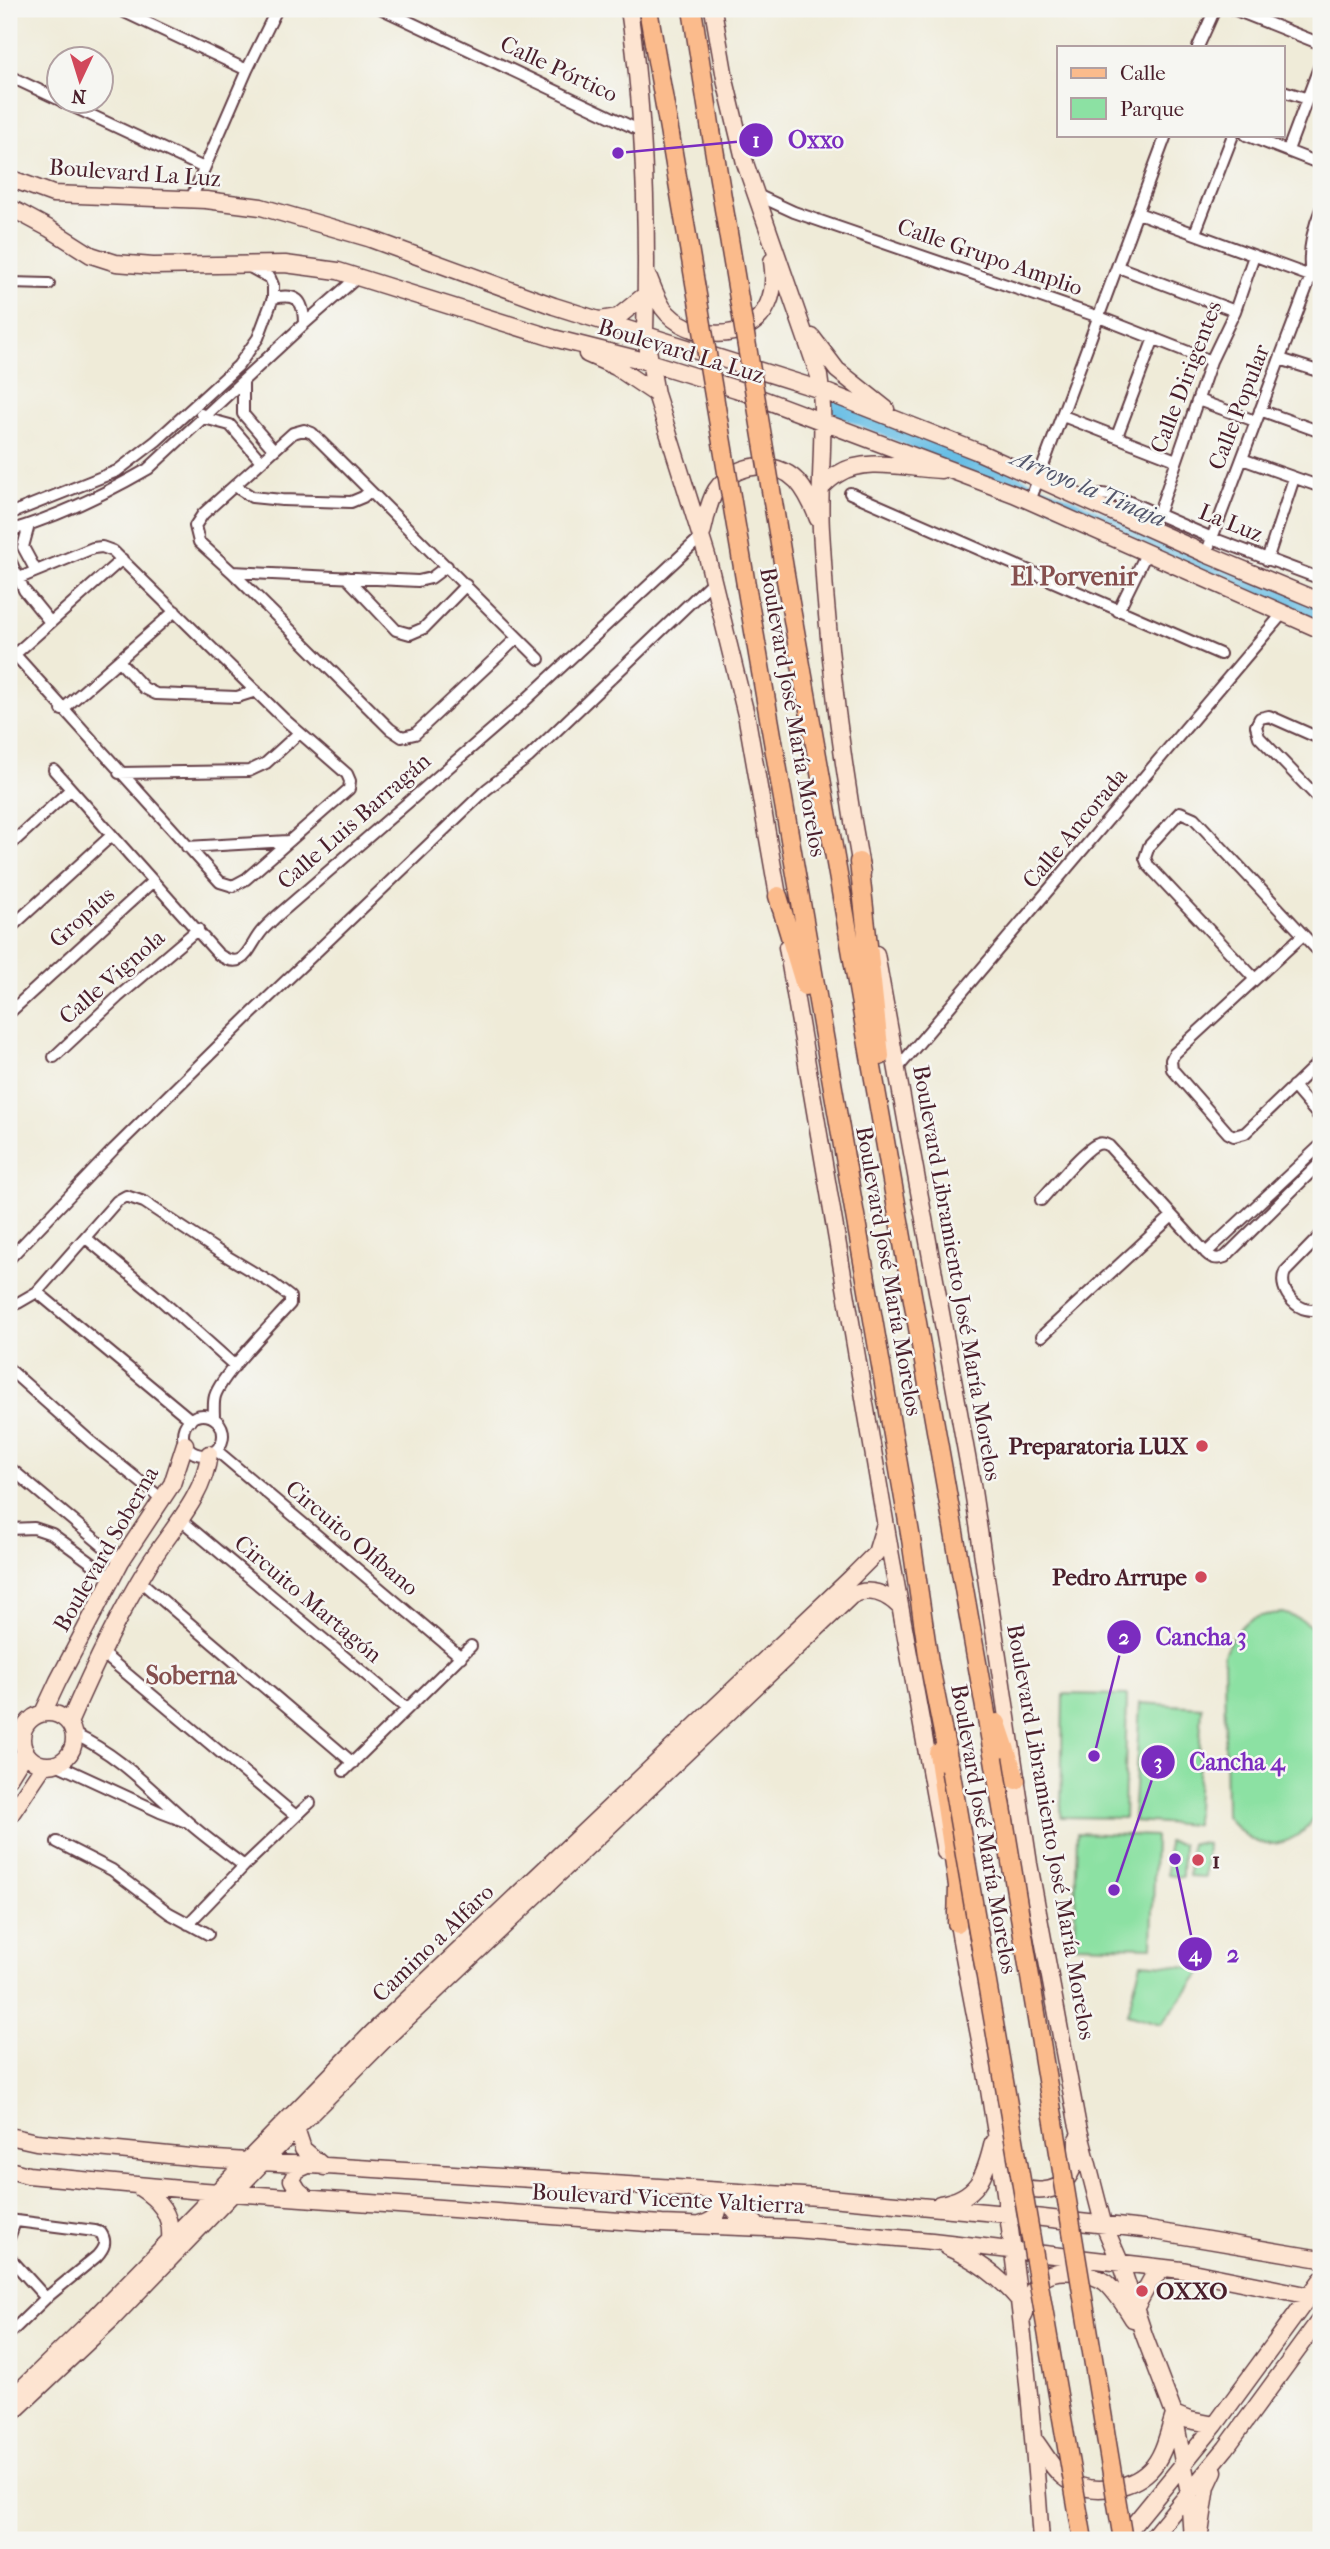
<svg xmlns="http://www.w3.org/2000/svg" width="1330" height="2549" font-family="'IM FELL French Canon',serif">
	<rect width="100%" height="100%" fill="#f6f6f2"/>
	<filter id="ink" filterUnits="userSpaceOnUse"><feTurbulence type="fractalNoise" baseFrequency=".0143" numOctaves="2"/><feDisplacementMap in="SourceGraphic" scale="14" xChannelSelector="R" yChannelSelector="G"/><feConvolveMatrix kernelMatrix="1 2 1 2 8 2 1 2 1" color-interpolation-filters="sRGB"/></filter>
	<filter id="wash" filterUnits="userSpaceOnUse"><feTurbulence type="fractalNoise" baseFrequency=".00686" numOctaves="4" result="noise"/><feDisplacementMap in="SourceGraphic" scale="28" xChannelSelector="R" yChannelSelector="G"/><feGaussianBlur stdDeviation="1.57" result="paint"/><feColorMatrix in="noise" values="0 0 0 0 0 0 0 0 0 0 0 0 0 0 0 0 0 1.4 0 .05"/><feComposite in="paint" operator="in"/></filter>
	<g filter="url(#wash)">
		<rect width="100%" height="100%" fill="#efebd8"/>
		<!-- green -->
		<path fill="#8ce1a3" stroke="#6b8067" stroke-width="2" d="M1283,1613C1295,1617 1312,1623 1318,1635C1325,1651 1321,1793 1316,1812C1310,1832 1285,1846 1265,1844C1250,1842 1235,1827 1226,1816L1224,1654C1237,1623 1249,1615 1283,1613Z
			M1063,1694L1127,1695L1124,1818L1061,1817Z
			M1140,1703L1202,1707L1195,1825L1133,1821Z
			M1077,1833L1155,1836L1152,1947L1074,1945Z
			M1168,1842L1183,1844L1182,1877L1167,1875Z
			M1191,1843L1207,1844L1205,1877L1189,1876Z
			M1141,1963L1204,1968H1205L1161,2024L1127,2014Z"/>
		<g fill="none" stroke-linecap="round" stroke-linejoin="round">
			<!-- river -->
			<path stroke="#68bee5" stroke-width="18" d="M838,407L1321,615"/>
		</g>
	</g>
	<g filter="url(#ink)">
		<g fill="none" stroke-linecap="round" stroke-linejoin="round">
			<defs>
				<path id="street" d="M118,9L247,70
					M382,9L643,132
					M1233,9L1321,44
					M1198,47L1215,9
					M9,76L60,100
					M1283,91L1308,99
					M63,102L204,168
					M1246,135L1321,164
					M1288,150L1321,62
					M755,194L794,212L1099,317L1211,361
					M191,199L247,70L277,9
					M1138,213L1321,280
					M1195,233L1233,135
					M1118,267L1235,311
					M9,280V299
					M10,283L49,284
					M273,298C297,293 304,300 304,324
					M1280,359L1321,372
					M243,382V414L274,450
					M1198,400L1255,421
					M1260,410L1321,432
					M201,414L204,418L230,425L261,461
					M1063,416L1176,460
					M1117,436L1154,338
					M1242,459L1321,487
					M235,486L252,497L282,500L351,502L363,497L370,491
					M850,493L1220,654
					M1030,501L1166,135
					M1089,502L1102,494L1116,496L1212,538L1321,579
					M9,514L117,471L156,441L238,366L258,338L273,298V285L270,278L250,267
					M1158,515L1211,361L1235,311L1254,256
					M29,525L23,547L36,571
					M9,531C56,517 105,494 148,469L304,324L359,276
					M1206,554L1311,276C1307,252 1312,231 1321,209
					M9,558L24,590L50,622
					M1267,560L1294,478
					M232,572L418,581L431,578L447,566
					M346,577L396,630L410,634L424,628L466,585
					M1118,611L1146,554
					M517,638L415,734L402,737L390,729L232,572L199,542L195,526L203,514L293,433L304,430L312,433L539,659
					M9,648L220,882L233,886L246,879L349,789L350,781L347,774L284,719L113,551L102,547L93,548L17,579
					M14,655L122,559
					M119,661L144,688L156,694L237,697L256,691
					M62,710L175,611
					M1321,739L1269,716L1260,718L1256,726L1259,737L1321,801
					M54,770L218,954C244,973 248,948 261,932C265,927 272,921 277,916L517,708L701,537
					M119,773L249,771L266,763L299,733
					M9,846L70,790
					M187,847L288,841
					M9,929L111,836
					M1303,935L1174,1054L1171,1060L1172,1069L1228,1133L1234,1136L1245,1133L1321,1060
					M1254,978L1148,865L1145,858L1149,846L1180,812L1194,818L1321,954
					M9,1013L152,882
					M54,1057L118,997L198,929
					M897,1069L1283,613
					M1293,1086L1321,1119
					M1041,1200C1051,1189 1086,1147 1098,1144C1103,1142 1104,1144 1109,1146L1206,1253C1212,1259 1217,1260 1225,1257L1321,1162
					M1321,1235L1285,1272C1276,1291 1302,1319 1321,1307
					M86,1238L161,1300L235,1366
					M1206,1253L1321,1145
					M9,1259L113,1150L249,1016L487,789L529,757L713,581
					M37,1292L191,1420
					M18,1303L37,1292L117,1201L126,1196L144,1202L218,1251L273,1284L290,1297V1304C273,1323 222,1374 215,1396C213,1403 214,1411 214,1418
					M1042,1336L1171,1217
					M9,1369L91,1442L162,1499
					M183 1435a20 20 0 1 1 40 0a20 20 0 1 1-40 0Z
					M216,1450L461,1657
					M9,1467L121,1561
					M181,1520L407,1709
					M9,1529L34,1528L52,1534L112,1578
					M140,1581L353,1763
					M102,1653L296,1816
					M74,1734C124,1758 148,1788 189,1823C206,1838 226,1852 244,1866
					M56,1764L160,1812L184,1821
					M344,1771L471,1646
					M57,1842L112,1870L169,1913L208,1934
					M188,1924L244,1866L310,1803
					M9,2220L95,2231L101,2233C107,2242 104,2248 97,2256L46,2298L9,2334
					M9,2238L15,2222
					M9,2257L46,2298"/>
				<path id="secondary" d="M629,9C645,116 648,225 645,333L656,394L707,556L747,719L780,907
					M713,9L726,84L745,163L819,376C827,427 818,479 821,530C827,645 841,760 862,873
					M9,178L53,194L206,200L261,207L368,238L554,306L821,390L976,451L1206,554L1321,602
					M9,207L50,229L91,255L116,263L153,266L285,264L338,271L553,338L649,362L736,389L1014,494L1321,630
					M649,278C653,288 657,299 663,308C687,341 750,345 768,304C774,291 774,274 772,261
					M600,320L618,317L645,295
					M812,337L837,370L886,409
					M587,354L616,367L656,394
					M821,488C826,483 832,477 838,474C866,456 909,469 941,470
					M701,537C706,522 707,504 716,490C734,463 774,458 797,481C807,492 813,506 818,519
					M787,947L891,1556L945,1852
					M876,954L972,1484L1029,1864L1077,2122L1103,2223L1120,2262L1144,2335L1174,2414L1189,2493L1192,2540
					M22 1739a26 26 0 1 1 52 0a26 26 0 1 1-52 0Z
					M43,1713L58,1681L121,1561L172,1484L185,1444
					M69,1723C92,1670 118,1615 148,1566C170,1530 204,1498 209,1454
					M9,1778L25,1752
					M9,1817L44,1765
					M956,1912C966,1972 979,2031 989,2090C1014,2239 1031,2390 1041,2540
					M296,2128L303,2149L324,2167
					M9,2136L36,2142L200,2158L819,2197L1007,2214L1143,2229L1321,2259
					M306,2166L297,2170L292,2180L298,2190L307,2198
					M9,2170L28,2175L191,2190L662,2224L794,2229L932,2241L1182,2270L1321,2298
					M1014,2182C1028,2194 1057,2194 1068,2177C1076,2166 1077,2152 1077,2139
					M139,2187C159,2200 172,2214 170,2239
					M940,2204C978,2198 985,2176 993,2142
					M755,2223L741,2219L734,2210L742,2201L757,2198
					M701,2225C712,2220 720,2218 718,2204L706,2191
					M947,2247C976,2260 998,2275 1019,2300
					M1136,2307L1151,2280L1165,2268
					M1024,2316C1033,2282 1042,2266 1080,2273C1090,2275 1098,2277 1106,2283C1117,2293 1125,2306 1133,2319
					M9,2401L93,2319L372,2033L851,1578L876,1553L884,1527
					M1174,2414L1189,2420L1215,2425
					M9,2416L113,2318L262,2163L383,2041L851,1596C869,1586 887,1594 900,1607
					M1036,2442C1045,2454 1052,2468 1063,2477C1086,2496 1129,2491 1150,2470C1164,2456 1168,2433 1174,2415
					M1200,2534L1207,2486L1214,2471
					M1121,2540L1215,2425L1321,2280
					M1150,2540L1226,2448L1321,2318"/>
				<path id="primary" d="M648,9L670,135
					M692,9L711,131
					M786,580L994,1759
					M746,585L911,1539L929,1662L950,1768
					M859,862L880,1056
					M778,896L805,986
					M997,1723L1016,1780
					M938,1753L958,1886L957,1923"/>
			</defs>
			<!-- street casing -->
			<use href="#street" stroke="#633e45" stroke-width="14"/>
			<!-- secondary casing -->
			<use href="#secondary" stroke="#633e45" stroke-width="19"/>
			<!-- primary casing -->
			<use href="#primary" stroke="#633e45" stroke-width="21"/>
			<!-- street -->
			<use href="#street" stroke="#fff" stroke-width="10"/>
			<!-- secondary -->
			<use href="#secondary" stroke="#fde4d1" stroke-width="16"/>
			<!-- primary -->
			<use href="#primary" stroke="#fbbb8c" stroke-width="18"/>
			<defs>
				<path id="primary-bridge" d="M711,131L786,580
					M670,135L746,585
					M994,1759L1123,2540
					M950,1768L1083,2540"/>
			</defs>
			<!-- primary-bridge casing -->
			<use href="#primary-bridge" stroke="#633e45" stroke-width="21" stroke-linecap="butt"/>
			<!-- primary-bridge -->
			<use href="#primary-bridge" stroke="#fbbb8c" stroke-width="18"/>
		</g>
	</g>
	<!-- markers -->
	<g fill="#d1495b" stroke="#f6f6f2" stroke-width="2.5">
		<circle cx="1202" cy="1446" r="7"/>
		<circle cx="1201" cy="1577" r="7"/>
		<circle cx="1198" cy="1860" r="7"/>
		<circle cx="1142" cy="2291" r="7"/>
	</g>
	<g text-anchor="middle" dominant-baseline="central" stroke-width="5" stroke-linejoin="round" paint-order="stroke">
		<!-- street labels -->
		<g font-size="23" fill="#4a1f2b" stroke="#f6f6f2">
			<text transform="translate(559 69) rotate(25)">Calle Pórtico</text>
			<text transform="translate(135 173) rotate(4)">Boulevard La Luz</text>
			<text transform="translate(990 257) rotate(19)">Calle Grupo Amplio</text>
			<text transform="translate(681 351) rotate(17)">Boulevard La Luz</text>
			<text transform="translate(1186 377) rotate(-69)">Calle Dirigentes</text>
			<text transform="translate(1239 407) rotate(-69)">Calle Popular</text>
			<text transform="translate(1231 523) rotate(22)">La Luz</text>
			<text transform="translate(793 712) rotate(80)">Boulevard José María Morelos</text>
			<text transform="translate(354 821) rotate(-41)">Calle Luis Barragán</text>
			<text transform="translate(1075 828) rotate(-50)">Calle Ancorada</text>
			<text transform="translate(82 917) rotate(-42)">Gropíus</text>
			<text transform="translate(112 977) rotate(-41)">Calle Vignola</text>
			<text transform="translate(889 1271) rotate(80)">Boulevard José María Morelos</text>
			<text transform="translate(957 1273) rotate(80)">Boulevard Libramiento José María Morelos</text>
			<text transform="translate(352 1538) rotate(40)">Circuito Olíbano</text>
			<text transform="translate(106 1549) rotate(-60)">Boulevard Soberna</text>
			<text transform="translate(308 1599) rotate(40)">Circuito Martagón</text>
			<text transform="translate(984 1829) rotate(80)">Boulevard José María Morelos</text>
			<text transform="translate(1051 1832) rotate(80)">Boulevard Libramiento José María Morelos</text>
			<text transform="translate(433 1943) rotate(-44)">Camino a Alfaro</text>
			<text transform="translate(668 2199) rotate(3)">Boulevard Vicente Valtierra</text>
		</g>
		<!-- poi labels -->
		<g font-size="23" font-weight="bold" fill="#4a1f2b" stroke="#f6f6f2" text-anchor="end">
			<text x="1188" y="1446">Preparatoria LUX</text>
			<text x="1187" y="1577">Pedro Arrupe</text>
			<text x="1212" y="1860" text-anchor="start">1</text>
			<text x="1156" y="2291" text-anchor="start">OXXO</text>
		</g>
		<!-- water labels -->
		<g font-size="24" font-style="italic" fill="#54576c" stroke="#f6f6f2">
			<text transform="translate(1089 488) rotate(23)">Arroyo la Tinaja</text>
		</g>
		<!-- quarter labels -->
		<g font-size="26" font-weight="bold" fill="#854f4e" stroke="#f6f6f2">
			<text x="1074" y="576">El Porvenir</text>
			<text x="191" y="1675">Soberna</text>
		</g>
	</g>
	<!-- callouts -->
	<path fill="none" stroke="#7b2cbf" stroke-width="2.5" d="M618 153L756 140M1094 1756L1124 1637M1114 1890L1158 1762M1175 1859L1195 1954"/>
	<g fill="#7b2cbf" stroke="#f6f6f2" stroke-width="2.5">
		<circle cx="618" cy="153" r="7"/>
		<circle cx="1094" cy="1756" r="7"/>
		<circle cx="1114" cy="1890" r="7"/>
		<circle cx="1175" cy="1859" r="7"/>
		<circle cx="756" cy="140" r="18"/>
		<circle cx="1124" cy="1637" r="18"/>
		<circle cx="1158" cy="1762" r="18"/>
		<circle cx="1195" cy="1954" r="18"/>
	</g>
	<g font-size="21" text-anchor="middle" font-weight="bold" fill="#fff">
		<text x="756" y="147">1</text>
		<text x="1124" y="1644">2</text>
		<text x="1158" y="1769">3</text>
		<text x="1195" y="1961">4</text>
	</g>
	<g font-size="24" text-anchor="middle" font-weight="bold" fill="#7b2cbf" stroke="#f6f6f2" stroke-width="5" stroke-linejoin="round" paint-order="stroke">
		<text x="816" y="148">Oxxo</text>
		<text x="1201" y="1645">Cancha 3</text>
		<text x="1237" y="1770">Cancha 4</text>
		<text x="1233" y="1962">2</text>
	</g>
	<!-- margin -->
	<rect width="1330" height="2549" fill="none" stroke="#f6f6f2" stroke-width="35"/>
	<!-- legend -->
	<rect x="1057" y="46" width="228" height="91" fill="#f6f6f2" stroke="#b1a0a2" stroke-width="2"/>
	<rect x="1071" y="68" width="35" height="10" fill="#fbbb8c" stroke="#b1a0a2" stroke-width="2"/>
	<text x="1120" y="80" font-size="21" fill="#4a1f2b">Calle</text>
	<rect x="1071" y="98" width="35" height="21" fill="#8ce1a3" stroke="#b1a0a2" stroke-width="2"/>
	<text x="1120" y="116" font-size="21" fill="#4a1f2b">Parque</text>
	<!-- north arrow -->
	<g transform="translate(80 80) rotate(184)"><circle r="33" fill="#f6f6f2" stroke="#b1a0a2" stroke-width="2"/>
	<path d="M0-5L12 26L0 18L-12 26Z" fill="#d1495b"/>
	<text y="-10" font-size="19" font-weight="bold" text-anchor="middle" fill="#4a1f2b">N</text>
	</g>
</svg>
